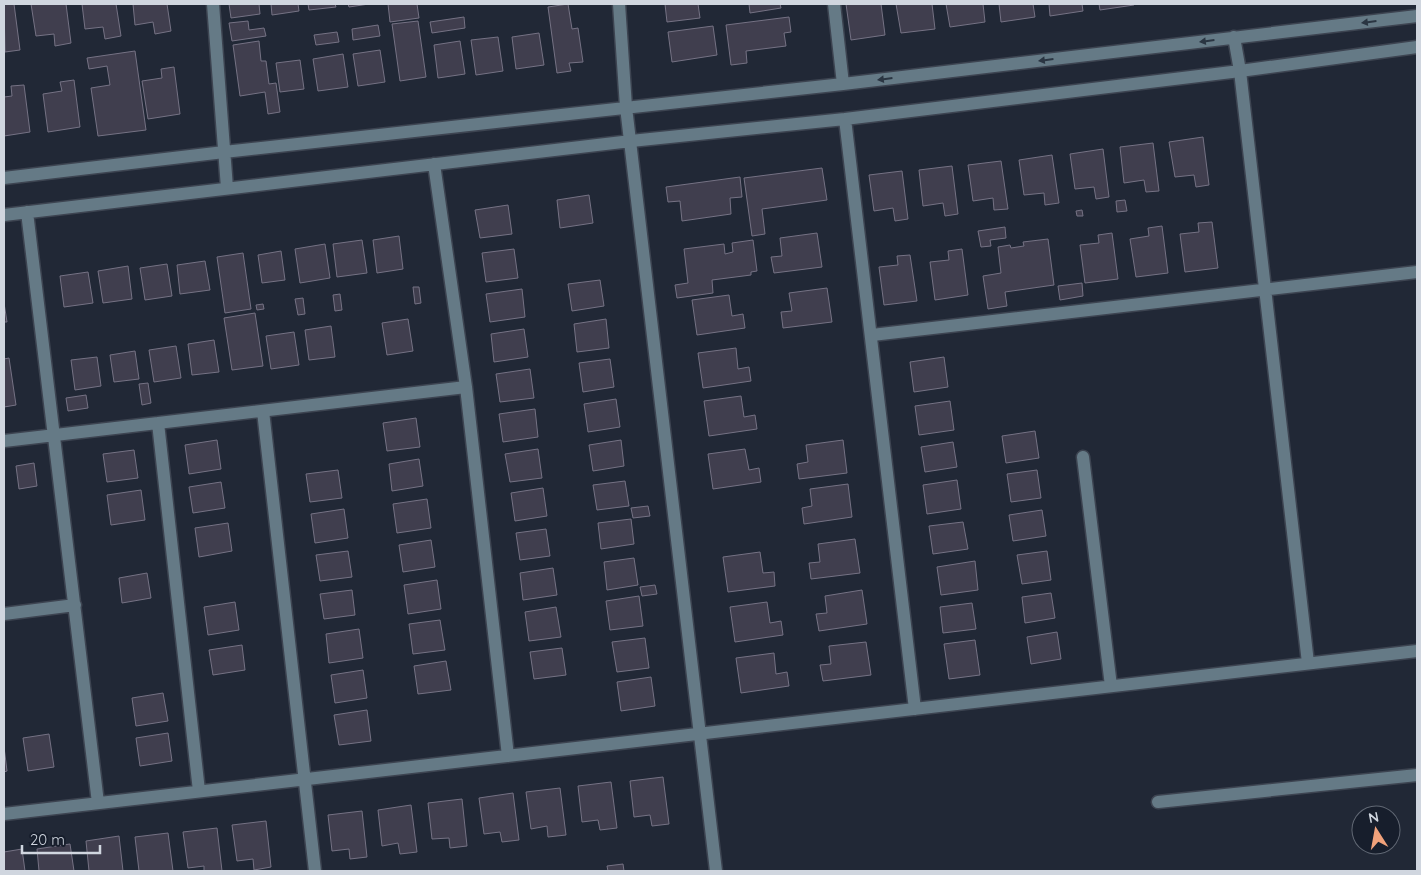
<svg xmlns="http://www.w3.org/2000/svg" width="1421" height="875" font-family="Quicksand,sans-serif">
	<rect width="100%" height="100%" fill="#212836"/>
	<!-- building -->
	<path fill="#403e4e" stroke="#757284" d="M4,4H14L20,50L5,52Z
		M31,4H66L71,43L55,46L54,34L36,36Z
		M82,4H116L121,36L105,39L103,27L85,29Z
		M133,4H167L171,31L155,34L153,22L135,25Z
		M229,4H259L260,14L231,18Z
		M271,4H298L299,11L272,15Z
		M308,4H335L336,7L309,10Z
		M348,4H369L349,7Z
		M388,4H417L419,18L390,22Z
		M568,4L572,29L578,28L583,62L569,63L571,71L557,73L548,7Z
		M665,4H698L700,18L667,22Z
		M749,4H780L781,8L750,13Z
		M846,4H881L885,35L851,40Z
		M896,4H932L935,29L901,33Z
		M946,4H983L985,22L950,27Z
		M999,4H1033L1035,17L1001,22Z
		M1049,4H1082L1083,11L1050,16Z
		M1099,4H1133L1134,5L1100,10Z
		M464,17L465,28L432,33L430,22Z
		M789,17L791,32L784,33L786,46L746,51L747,63L731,65L726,25Z
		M248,21L249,30L264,28L266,36L232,41L229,23Z
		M418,21L426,77L400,81L392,24Z
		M378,25L380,36L353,40L352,29Z
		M713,26L717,55L672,62L668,32Z
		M337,32L339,42L316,45L314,35Z
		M539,33L544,65L516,69L512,37Z
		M498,37L503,71L476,75L471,40Z
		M259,41L261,61H266L269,84L276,83L280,112L268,114L265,92L240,96L233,45Z
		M460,41L465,74L438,78L434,45Z
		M380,50L385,82L358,86L353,54Z
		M135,51L146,130L98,136L91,88L110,85L107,66L89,69L87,58Z
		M343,54L348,87L318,91L313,59Z
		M300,60L304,89L280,92L276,63Z
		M174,67L180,114L148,119L142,81L162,78L161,69Z
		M74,80L80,127L48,132L43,94L62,91L60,82Z
		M24,85L30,132L4,136V97L12,96L11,86Z
		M1203,137L1209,185L1196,187L1194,175L1175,177L1169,142Z
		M1153,143L1159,191L1146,192L1144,180L1124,183L1120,147Z
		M1103,149L1109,197L1096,199L1094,187L1075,189L1070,154Z
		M1052,155L1059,203L1045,205L1044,193L1024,195L1019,160Z
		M1001,161L1008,209L994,210L993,198L973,201L968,165Z
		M952,166L958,214L945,216L943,203L923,206L919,170Z
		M822,168L827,200L762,209L765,234L752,236L744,178Z
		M902,171L908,219L895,221L893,208L874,211L869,175Z
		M740,177L742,197L730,198L731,214L682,221L680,201L668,202L666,187Z
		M589,195L593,223L560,228L557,200Z
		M1125,200L1127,211L1117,212L1116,201Z
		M508,205L512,234L480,238L475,210Z
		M1082,210L1083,216H1077L1076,211Z
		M1212,222L1218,268L1185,272L1180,234L1199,232L1198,223Z
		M1162,226L1168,273L1136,277L1130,239L1149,236L1148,228Z
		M1005,227L1006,238L990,240L991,246L981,247L978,231Z
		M817,233L822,267L774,273L771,257L782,256L780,238Z
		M1112,233L1118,279L1085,283L1080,245L1099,243L1098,235Z
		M399,236L403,269L377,273L373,240Z
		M1048,239L1054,285L1005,292L1007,306L988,309L983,276L1001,273L998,247L1010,245L1011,248L1024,246L1023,242Z
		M362,240L367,273L337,277L333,244Z
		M753,240L757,271L751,272V275L712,280L713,293L677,298L675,285L688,283L684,249L724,244L725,254L733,252L732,243Z
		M325,244L330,278L300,283L295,249Z
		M514,249L518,278L486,282L482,253Z
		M962,249L968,295L935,300L930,262L949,260L948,251Z
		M281,251L285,280L262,283L258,255Z
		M243,253L251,309L225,313L217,257Z
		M910,255L917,301L884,305L879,267L898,265L897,256Z
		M205,261L210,290L180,294L177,265Z
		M167,264L172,296L145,300L140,268Z
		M128,266L132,299L103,303L98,271Z
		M88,272L93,303L64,307L60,276Z
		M600,280L604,306L572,311L568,284Z
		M1082,283L1083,296L1060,300L1058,286Z
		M413,287H419L421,303L415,304Z
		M827,288L832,322L783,328L781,312L792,311L789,293Z
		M522,289L525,317L490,322L486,294Z
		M340,294L342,310L335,311L333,295Z
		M729,295L732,316L743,314L745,328L697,335L692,300Z
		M303,298L305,314L298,315L295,299Z
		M4,303L7,322H4Z
		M263,304L264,309L257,310L256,305Z
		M255,313L263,366L232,370L224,318Z
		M408,319L413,351L387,355L382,323Z
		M606,319L609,348L577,352L574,324Z
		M331,326L335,357L309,360L305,330Z
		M524,329L528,357L494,362L491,334Z
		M294,332L299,365L271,369L266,336Z
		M214,340L219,372L192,375L188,344Z
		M176,346L181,378L154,382L149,350Z
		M736,348L738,369L749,367L751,381L703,388L698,353Z
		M135,351L139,379L114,382L110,355Z
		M97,357L101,386L75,390L71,360Z
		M944,357L948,387L914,392L910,362Z
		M9,358L16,405L4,407V359Z
		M610,359L614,387L583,392L579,363Z
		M530,369L534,398L500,402L496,374Z
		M148,383L151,403L142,405L139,384Z
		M86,395L88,408L68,411L66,398Z
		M741,396L744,417L755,415L757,429L709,436L704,401Z
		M616,399L620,427L588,432L584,404Z
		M950,401L954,430L919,435L915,406Z
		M535,409L538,437L503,442L499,414Z
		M416,418L420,447L387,451L383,423Z
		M1035,431L1039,458L1006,463L1002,436Z
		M217,440L221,469L189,474L185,445Z
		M621,440L624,466L593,471L589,445Z
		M843,440L847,473L799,479L797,464L808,462L806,445Z
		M953,442L957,467L925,472L921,447Z
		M538,449L542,478L510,482L505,454Z
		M745,449L749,470L759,468L761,482L713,489L708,454Z
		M134,450L138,478L107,482L103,454Z
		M419,459L423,486L392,491L389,464Z
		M34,463L37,486L19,489L16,466Z
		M338,470L342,498L310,502L306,474Z
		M1037,470L1041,498L1011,502L1007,474Z
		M957,480L961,509L927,514L923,485Z
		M625,481L629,506L597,510L593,485Z
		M221,482L225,508L193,513L189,487Z
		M848,484L852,517L804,524L802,508L812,506L810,489Z
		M543,488L547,516L515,521L511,493Z
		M141,490L145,520L111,525L107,495Z
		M427,499L431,528L397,533L393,504Z
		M648,506L650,516L633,518L631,508Z
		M344,509L348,538L315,543L311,514Z
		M1042,510L1046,536L1013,541L1009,515Z
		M631,519L634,544L601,549L598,523Z
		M963,522L968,549L933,554L929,526Z
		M228,523L232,551L199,557L195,528Z
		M546,529L550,556L520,560L516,533Z
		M855,539L860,573L811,579L809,563L820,562L818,544Z
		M431,540L435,567L403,572L399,545Z
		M348,551L352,577L320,581L316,555Z
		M1047,551L1051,580L1022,584L1017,555Z
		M760,552L763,573L774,572L775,586L728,592L723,557Z
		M634,558L638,585L607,590L604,562Z
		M975,561L978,590L941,595L937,567Z
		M553,568L557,595L523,600L520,573Z
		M147,573L151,598L122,603L119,578Z
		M437,580L441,609L408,614L404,585Z
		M655,585L657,594L642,596L640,587Z
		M352,590L355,615L324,619L320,594Z
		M862,590L867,624L819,631L816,614L827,613L825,596Z
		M1051,593L1055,618L1025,623L1022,597Z
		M639,596L643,626L610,630L606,601Z
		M235,602L239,630L208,635L204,607Z
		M767,602L770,623L781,621L783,635L735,642L730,607Z
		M972,603L976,629L943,633L940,607Z
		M556,607L561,637L529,641L525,612Z
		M440,620L445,650L413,654L409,624Z
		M359,629L363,658L329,663L326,634Z
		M1057,632L1061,659L1031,664L1027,637Z
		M645,638L649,668L617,672L612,642Z
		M975,640L980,675L949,679L944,644Z
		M866,642L871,675L823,681L820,665L831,664L829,646Z
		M242,645L245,670L213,675L209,650Z
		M562,648L566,675L534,679L530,652Z
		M774,653L776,674L787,672L789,686L741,693L736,658Z
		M446,661L451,690L418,694L414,666Z
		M363,670L367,698L335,703L331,675Z
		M651,677L655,706L621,711L617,682Z
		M163,693L168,721L136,726L132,698Z
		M367,710L371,741L339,745L334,715Z
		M168,733L172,761L140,766L136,738Z
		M49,734L54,767L28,771L23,738Z
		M4,747L7,771L4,772Z
		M663,777L669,824L652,826L650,815L634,817L630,781Z
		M611,782L617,828L600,830L598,820L582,822L578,786Z
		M560,788L566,835L548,837L547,826L531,829L526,792Z
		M513,793L519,840L502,842L500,832L484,834L479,798Z
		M462,799L467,846L450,848L449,838L432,839L428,803Z
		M411,805L417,852L400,854L398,843L382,846L378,810Z
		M362,811L367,857L350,859L349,849L332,851L328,815Z
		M266,821L271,867L254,870L253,859L237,861L232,825Z
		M217,828L222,871H204V866L188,868L183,832Z
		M168,833L173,871H139L135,837Z
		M119,836L123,871H89L86,841Z
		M70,844L74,871H39L37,849Z
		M22,849L25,871H4V852Z
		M623,864L624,871H608L607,866Z"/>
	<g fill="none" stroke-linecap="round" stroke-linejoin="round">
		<defs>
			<path id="minor" d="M213,4L227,188
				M619,4L626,107L716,871
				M834,4L843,84
				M1234,37L1240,71L1308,663
				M845,119L915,709
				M434,164L466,387L508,756
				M4,178L224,152L843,84L1417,16
				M27,212L98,803
				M4,215L631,141L845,119L1240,71L1417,47
				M872,335L1417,272
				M263,411L315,871
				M158,423L199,791
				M4,441L466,387
				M1083,457L1111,686
				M4,614L75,605
				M1158,802L1417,775
				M4,814L1417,651"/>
		</defs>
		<!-- minor casing -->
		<use href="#minor" stroke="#3d4451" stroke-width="15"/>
		<!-- minor -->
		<use href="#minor" stroke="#657a86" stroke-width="12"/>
	</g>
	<!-- one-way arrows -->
	<defs><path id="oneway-solid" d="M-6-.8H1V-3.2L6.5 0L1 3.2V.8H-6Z" transform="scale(1.25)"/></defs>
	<g fill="#2a3542">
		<use href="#oneway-solid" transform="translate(1369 22) rotate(173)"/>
		<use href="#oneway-solid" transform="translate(1207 41) rotate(173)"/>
		<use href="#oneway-solid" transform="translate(1046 60) rotate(173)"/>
		<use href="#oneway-solid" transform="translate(885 79) rotate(173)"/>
	</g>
	<!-- border -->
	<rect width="1421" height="875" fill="none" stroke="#d0d6df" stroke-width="10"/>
	<!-- north arrow -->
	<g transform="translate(1376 830) rotate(349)"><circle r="24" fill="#171e2c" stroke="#616874"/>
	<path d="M0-4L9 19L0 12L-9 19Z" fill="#f1a27b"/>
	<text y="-8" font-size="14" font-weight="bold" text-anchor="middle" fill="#d0d6df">N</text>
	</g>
	<!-- scale -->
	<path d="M22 845v8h78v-8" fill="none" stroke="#d0d6df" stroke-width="2.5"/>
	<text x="30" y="845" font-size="15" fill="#d0d6df" stroke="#171e2c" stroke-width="4" paint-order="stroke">20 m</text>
</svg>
